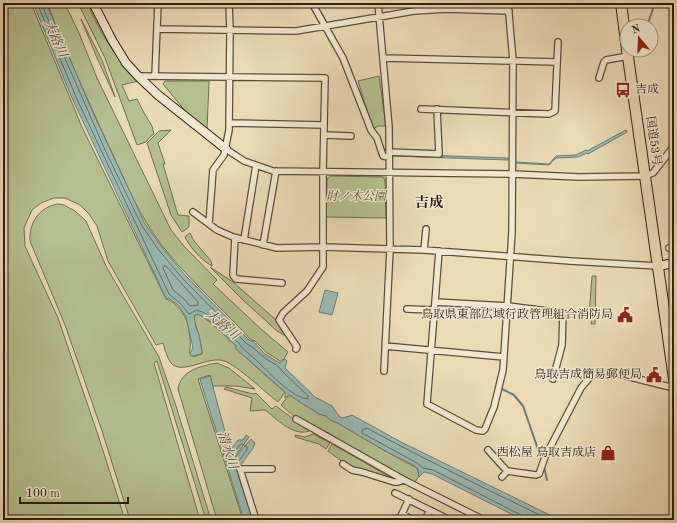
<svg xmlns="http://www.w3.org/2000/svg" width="677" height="523" font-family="'Old Standard TT','Noto Serif JP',serif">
	<rect width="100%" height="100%" fill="#eadab6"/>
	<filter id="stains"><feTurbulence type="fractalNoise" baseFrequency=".005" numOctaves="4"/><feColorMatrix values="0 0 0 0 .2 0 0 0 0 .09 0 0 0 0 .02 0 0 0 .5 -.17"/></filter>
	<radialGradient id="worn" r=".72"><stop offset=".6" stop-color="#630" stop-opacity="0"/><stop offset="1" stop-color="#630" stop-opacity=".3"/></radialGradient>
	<!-- green -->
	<path fill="#b4c090" stroke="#706f50" d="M3,3H31L81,125L166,299C174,301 182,311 186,319C189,325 192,348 189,353L193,357L202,354V352L199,335L194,320L195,316L197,314C207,317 227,338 236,346V349C253,363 268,379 285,392L278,402C265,392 237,365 224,361C209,355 182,376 171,363C167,358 165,349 163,343L156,345L108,261L97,226L89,214L80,205L65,198H54L41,203L32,210L24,228L25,246L58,318L98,435L125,520H3Z
		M47,3L65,4L79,33L97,78L171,230L183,245L217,280L213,284L261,329L288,352L284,359L280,361L266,352L255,341L251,340C216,301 173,267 146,222C131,197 120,169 107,142C86,96 65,50 47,3Z
		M78,3H87C101,34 114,56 138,81L122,85L129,101L137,99L143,111L152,126L154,134L150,137L146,142L137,145L105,58Z
		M81,19L102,60L115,97L97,58Z
		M379,76L386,126H378L373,129L358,81Z
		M165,81H209L207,130L186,112L163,84Z
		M171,130L158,143L165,164H163L178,215L189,216V227L182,232L171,215L147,143L159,131Z
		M330,176L383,177L385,180L386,218L326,217L327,179Z
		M58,204L64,205L75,211L86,221L107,268L159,357L176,406L211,520H206L157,361L154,363L200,520H130L102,431L65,325L30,241C29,223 39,207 58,204Z
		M190,233L194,241L211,261L212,266C201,260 190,247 185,237Z
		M210,267L233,282L276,320L289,338L277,331L244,301Z
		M592,276H596L595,324H591L592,316L589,315Z
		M217,363L229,368L255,389L236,386H213L210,375L198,379L243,520H217L178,389C181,370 201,366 217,363Z
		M226,387L253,394L256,393L272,409L276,406L309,431C293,437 276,418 265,410L250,411L252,398L224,389Z
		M289,395L319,414L326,416C330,421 336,422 341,425C366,440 391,455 417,468L419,476L415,482L368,457L325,431L294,416L281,405Z
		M313,434L330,443L326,449L319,444L295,437V435L305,437Z
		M332,444L395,480L352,469L328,451Z"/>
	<!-- water -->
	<path fill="#98bab3" stroke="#6d7c72" d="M33,3H46L93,113L145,224L161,246L185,275L250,341H253L265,354L280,363L285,359L287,361L285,368L315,397L332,406L340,417L343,418L352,415L401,442L560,520H523L432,474L424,472L419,477L418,469L415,466C390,454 366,440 341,425C335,421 330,421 326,416L319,414L289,395L285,398V392C269,378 253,363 236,349V346C227,337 208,316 197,314L194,316L196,328L199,335L202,352L201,354L193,356H191L190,353L193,348L186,317L178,305L170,299L166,298L72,98Z
		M626,130L627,132L588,154L587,153L578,157L556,158L549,165L516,163V162L549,164L556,156L576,155L586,150L587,151Z
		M392,154L508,158V160L392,156Z
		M325,290L338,293L332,315L319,312Z
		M210,376L230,450L238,440H243L246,435L249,437L234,459L251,439L255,443L253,448L238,469L254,520H244L203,389L200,379Z"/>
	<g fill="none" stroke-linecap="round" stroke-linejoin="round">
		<!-- shore -->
		<path stroke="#626c62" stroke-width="1" d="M37,3L76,97L169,294L180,303L189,314L197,310L207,314L239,343C242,349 248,353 254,358C267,370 290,397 308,399V396L282,371C279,365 270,362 265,358C258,353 254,347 247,344L182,278L158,249L142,226L106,152L46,15L42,3
			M164,266H166L198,302V305L190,306L184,299L173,290L163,268Z
			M242,444L247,447V450L234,467H232L228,455L234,452L240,445Z
			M523,520L521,515L433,470L423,468L417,463L362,433V430L367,428C427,461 489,490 550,520"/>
		<!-- stream -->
		<path stroke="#6d7c72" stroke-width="2" d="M315,3L332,33
			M647,26L655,3
			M359,92L363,103
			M502,389L514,395L523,406L540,455L542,457
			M544,467L547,480"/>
		<defs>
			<path id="street" d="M312,3L343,58L371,130L377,138L383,156L389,157
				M378,3L389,127L390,249L384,371
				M157,29L296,31L414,11L447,9L509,11
				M383,58L557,62
				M138,76L325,78L323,172V267L307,291L283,313L279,320L297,347L296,349
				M155,76L158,3
				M599,78L604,62L606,60L628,56
				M421,109L549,114L555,111L558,42
				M229,123L324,125
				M324,135L351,136
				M226,149L244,161L273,171L512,174L579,177L645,176L653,173L674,146
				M389,152L439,154L437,109
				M193,212L217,230L233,237L277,248L323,247L424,250L570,261L658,266
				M209,224L213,170L224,155L229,130L230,31L229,3
				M235,238L233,275L236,279L282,283
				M244,240L256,165
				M263,245L276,171
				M669,248L674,247
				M424,250L426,229
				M439,251L427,404L476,430L483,431L485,429L494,407L503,370L512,232L513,61L508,3
				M435,302L508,306L563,313L562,345L553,379
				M407,309L434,310
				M385,346L504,357
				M296,419L404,480L484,520
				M488,450L507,471
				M343,464L352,470L362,472L394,482H398L404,480
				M502,477L507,471L536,475L539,474L545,457L581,388L591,376L603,373H614L674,388
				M395,493L450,520
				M402,514L413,520
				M256,520L240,469H272
				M399,520L409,499
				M425,520L430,510"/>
			<path id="secondary" d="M93,3L112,40L126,63L138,76L158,95L226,149
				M658,266L674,263"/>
			<path id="highway" d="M621,3L627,50
				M627,50L674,379"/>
		</defs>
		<!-- street casing -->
		<use href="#street" stroke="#5c4d3a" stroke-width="8"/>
		<!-- secondary casing -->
		<use href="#secondary" stroke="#2d1e11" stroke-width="10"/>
		<!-- highway casing -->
		<use href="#highway" stroke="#2d1e11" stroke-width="12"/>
		<!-- street -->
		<use href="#street" stroke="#f1e7d0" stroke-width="5.5"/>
		<!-- secondary -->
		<use href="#secondary" stroke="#f1e7d0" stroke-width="8"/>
		<!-- highway -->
		<use href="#highway" stroke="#eadab6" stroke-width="10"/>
	</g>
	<!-- icons -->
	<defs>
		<symbol id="bus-bare" viewBox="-9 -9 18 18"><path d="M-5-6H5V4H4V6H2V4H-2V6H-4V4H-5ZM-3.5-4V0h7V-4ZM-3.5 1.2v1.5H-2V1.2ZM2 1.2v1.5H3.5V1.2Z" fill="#8f2418" stroke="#f1e7d0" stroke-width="2.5" paint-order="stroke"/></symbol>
		<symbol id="civic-bare" viewBox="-9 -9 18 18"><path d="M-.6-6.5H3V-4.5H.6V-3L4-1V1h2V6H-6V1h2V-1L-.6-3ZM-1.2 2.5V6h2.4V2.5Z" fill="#8f2418" stroke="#f1e7d0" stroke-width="2.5" paint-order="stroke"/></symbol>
		<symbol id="shop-bare" viewBox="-9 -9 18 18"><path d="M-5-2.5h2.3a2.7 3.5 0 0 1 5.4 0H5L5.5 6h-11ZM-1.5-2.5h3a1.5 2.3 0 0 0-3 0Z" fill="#8f2418" stroke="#f1e7d0" stroke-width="2.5" paint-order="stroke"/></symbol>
	</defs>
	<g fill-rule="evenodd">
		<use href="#bus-bare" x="612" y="79" width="22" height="22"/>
		<use href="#civic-bare" x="614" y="304" width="22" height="22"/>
		<use href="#civic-bare" x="643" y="364" width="22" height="22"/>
		<use href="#shop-bare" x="597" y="442" width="22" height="22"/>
	</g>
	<g text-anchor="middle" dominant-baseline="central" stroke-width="3" stroke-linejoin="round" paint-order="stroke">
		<!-- poi labels -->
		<g font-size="12" fill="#2d1e11" stroke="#f1e7d0" text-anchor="end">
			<text x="635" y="90" text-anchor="start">吉成</text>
			<text x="613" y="315">鳥取県東部広域行政管理組合消防局</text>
			<text x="642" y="375">鳥取吉成簡易郵便局</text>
			<text x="596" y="453">西松屋 鳥取吉成店</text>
		</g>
		<!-- street labels -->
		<g font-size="12" fill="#2d1e11" stroke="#f1e7d0">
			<text transform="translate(653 141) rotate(82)">国道53号</text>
		</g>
		<!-- park labels -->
		<g font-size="12" font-style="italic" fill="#564f37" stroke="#f1e7d0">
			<text x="356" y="197">財ノ木公園</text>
		</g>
		<!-- water labels -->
		<g font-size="13" font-style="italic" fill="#4d4d42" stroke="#f1e7d0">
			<text transform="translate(55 39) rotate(66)">大路川</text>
			<text transform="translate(222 325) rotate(40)">大路川</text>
			<text transform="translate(227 450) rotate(72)">清水川</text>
		</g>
		<!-- quarter labels -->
		<g font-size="14" font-weight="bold" fill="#2d1e11" stroke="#f1e7d0">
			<text x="429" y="203">吉成</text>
		</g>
	</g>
	<!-- margin -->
	<rect width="677" height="523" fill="none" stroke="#eadab6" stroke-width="16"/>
	<rect x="4" y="4" width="669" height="515" fill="none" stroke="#2d1e11" stroke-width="2"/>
	<rect x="8" y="8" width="661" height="507" fill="none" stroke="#2d1e11"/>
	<!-- north arrow -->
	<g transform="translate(639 38) rotate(341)"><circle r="19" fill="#f1e7d0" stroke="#a39784"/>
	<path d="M0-3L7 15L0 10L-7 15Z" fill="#8f2418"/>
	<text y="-6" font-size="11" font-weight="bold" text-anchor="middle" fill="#2d1e11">N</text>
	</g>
	<!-- scale -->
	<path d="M20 497v6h108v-6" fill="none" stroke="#2d1e11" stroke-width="2"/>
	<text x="26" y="497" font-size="12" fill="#2d1e11" stroke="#f1e7d0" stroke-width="3" paint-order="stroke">100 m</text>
	<rect width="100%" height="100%" filter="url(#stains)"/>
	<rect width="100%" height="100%" fill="url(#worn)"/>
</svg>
